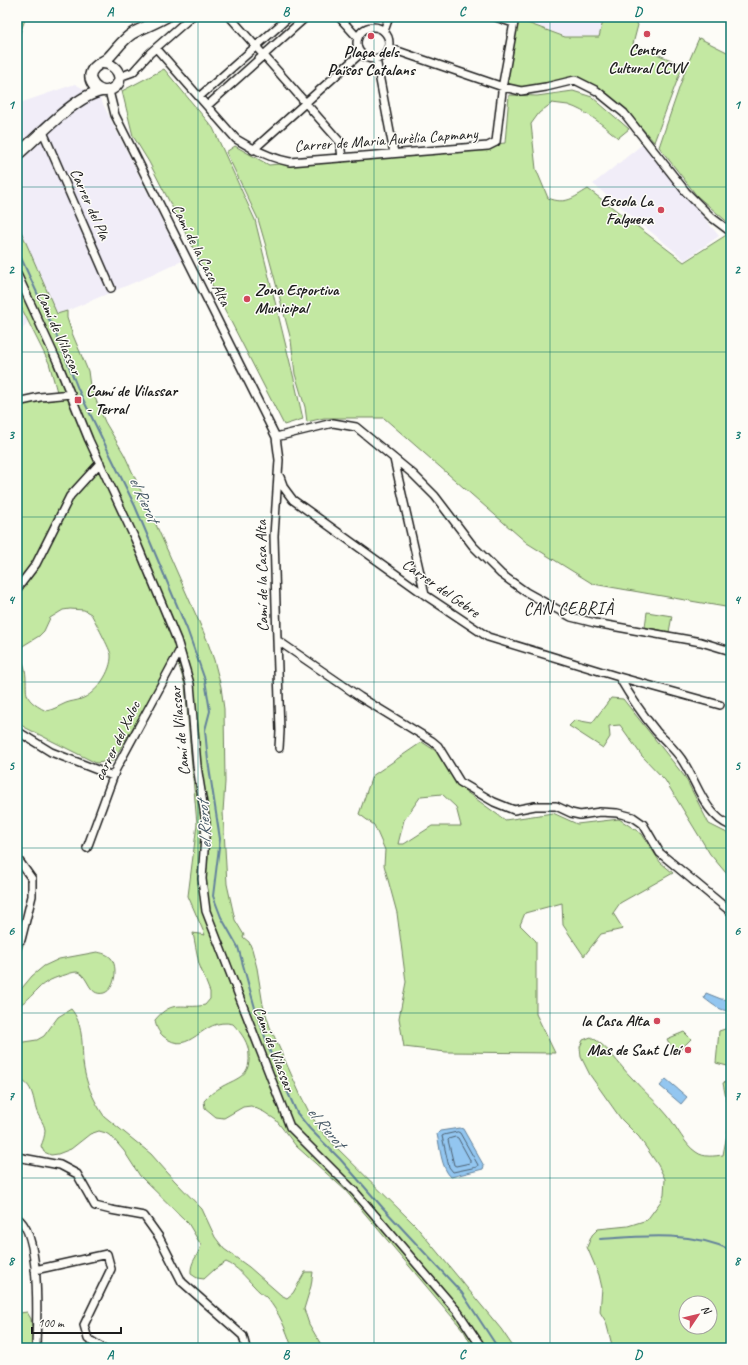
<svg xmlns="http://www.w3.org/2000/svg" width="748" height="1365" font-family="Caveat,sans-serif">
	<rect width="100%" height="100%" fill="#fdfcf7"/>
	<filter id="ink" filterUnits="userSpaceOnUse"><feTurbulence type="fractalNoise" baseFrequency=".025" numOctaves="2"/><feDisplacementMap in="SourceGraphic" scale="8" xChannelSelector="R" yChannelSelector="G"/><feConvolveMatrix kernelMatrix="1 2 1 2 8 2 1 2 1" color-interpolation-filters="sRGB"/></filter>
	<g filter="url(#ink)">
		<!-- built -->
		<path fill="#f1edf8" d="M521,17H604L599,36H565L520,19Z
			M75,84L100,98L182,261L152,275L57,315L17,222V104Z
			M644,143L719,236L685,260L593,184Z
			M17,299L28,321L17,338Z"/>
		<!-- green -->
		<path fill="#c3e8a2" stroke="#70825f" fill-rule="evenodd" d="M17,17H26L17,41Z
			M604,17H633L638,25L633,44L683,65L654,142L627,111L577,79L523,89L507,86L504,78L514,18L565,37H599Z
			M699,38L731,54V225L697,196L659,147L686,68Z
			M164,69L213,128L255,220L294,379L303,419L284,425L149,162L133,136L122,91Z
			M573,91L592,97L629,129L618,138C603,125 587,111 568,105C563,104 557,104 552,103L539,113L531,124L536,169L548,198C566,205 573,198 588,189L684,262L731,232V608L593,584L527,543L384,418H324L307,422L305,407L295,374L291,340L265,243L258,219L226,152L235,146L269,165L505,143L509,95L537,96Z
			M17,222L57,314L67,311V318L72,333L88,371L90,386L96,400L105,422L124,454L146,502L207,640L214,660L221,687L224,709L225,782L223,812L227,884L235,920L244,935L243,937L249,942L252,949L257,968L263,1005L270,1027L300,1094L310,1114L323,1133L333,1144L415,1225L501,1329L514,1348H473L464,1331L345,1190L296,1146L276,1120L264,1112L251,1106L243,1107L224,1118L216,1117L205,1108L204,1101C209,1095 216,1090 223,1086C238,1078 250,1076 249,1056C249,1043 242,1034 233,1024C201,1016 191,1059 163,1036C158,1031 156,1027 155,1020C173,998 183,1010 205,1005L210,999V992L199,964L193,933L205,935L188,896L197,824L185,685L179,666L173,660L113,761L96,763L24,727L17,721V405L59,399L49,363L17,299ZM70,609L84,610L91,614C94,619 111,651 111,655C112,671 96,694 81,699C76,701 71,701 66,703C59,706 53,710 46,711C19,697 29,693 25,669C23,659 18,658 21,647L39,636L44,631L50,618L63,610Z
			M647,612L672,616L669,632L645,627Z
			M611,698L623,699L685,777L709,824L731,835V879L710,854L665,780L642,756L620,725L609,726L610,737L603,748L569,726L575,720L592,723Z
			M422,742L439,753L461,788L505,820L553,813L577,824L619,819L642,834L660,862L673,873L620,903L613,913L623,929L601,934L584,956L563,925L562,903L525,913L520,925L536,941V1014L555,1053L446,1052L404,1047L399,1018L406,982L397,913L384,865L385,850L374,825L359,814L372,776ZM442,794L456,807L461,826H432L404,844H398L404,820L421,796Z
			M17,942L23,945L17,961Z
			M97,952C102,953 107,954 111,958C118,966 116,989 104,993C88,997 89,975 77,972C73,972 68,974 65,975C56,977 44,982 38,989C31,996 26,1002 17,1006V994L32,976L44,966L59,959Z
			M71,1009C83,1023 82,1044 83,1062C85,1081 93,1100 104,1116L151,1154L174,1180L202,1209L215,1237L224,1249L249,1267L281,1295L287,1298L293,1293L305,1272H313L311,1286L304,1309L309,1324L323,1348H292C287,1331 279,1312 267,1298C263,1294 258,1291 254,1286C245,1277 238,1267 226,1262L215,1269L204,1279L197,1278L191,1274C190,1261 198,1257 201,1245L188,1223L140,1176L124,1151L112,1137L106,1133L99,1131L90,1134L71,1149L58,1154L51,1155L44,1152L41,1146C43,1141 45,1136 45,1130C44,1122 38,1117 36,1109C33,1097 32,1082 17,1079V1043L37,1040L44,1036L58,1017Z
			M731,1027V1067L716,1063L719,1031Z
			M684,1032L691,1039L678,1052L669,1043L667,1039Z
			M591,1037C609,1047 618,1064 632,1078C643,1091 657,1102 668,1116C676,1126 685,1145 696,1152C704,1158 714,1156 723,1155L730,1119L723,1083L731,1080V1348H613L612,1345L606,1322L600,1312L602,1288L599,1275L587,1247L592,1235L598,1229L628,1226L647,1220L661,1201L664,1194L665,1179L658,1165L639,1137L621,1119L590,1075L581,1057L580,1047L583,1040ZM686,1303H710V1327H686Z
			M27,1312L31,1319L34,1348H17V1316L20,1313Z"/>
		<!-- water -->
		<path fill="#93c6f0" stroke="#63829b" d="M706,993L721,999L731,1000V1011C720,1011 713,1005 704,998Z
			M666,1079L687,1097L681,1104L660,1086Z
			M460,1128L463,1129L484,1166L483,1169L451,1177C441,1168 440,1147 437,1134L440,1131Z"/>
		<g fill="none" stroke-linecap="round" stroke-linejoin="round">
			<!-- shore -->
			<path stroke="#4c6071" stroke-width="1" d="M458,1132L460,1133L478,1165L477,1167L453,1172L449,1167L442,1136L444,1135Z
				M456,1137L458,1138L470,1160V1163L456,1166L454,1165L448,1140L449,1139Z"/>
			<!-- stream -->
			<path stroke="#63829b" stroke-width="2" d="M17,249L59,341L78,389L135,506L187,629L205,680L210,711L205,730L208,761L220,839L213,896L221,917L238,947L255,1008L272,1057L297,1113L310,1129L340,1159L383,1208L462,1293L498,1348
				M600,1239C643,1236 691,1231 731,1250"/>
			<defs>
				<path id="street" d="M230,17L340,142L342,158
					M339,17L358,38
					M496,17L513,23
					M357 43a16 16 0 1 1 32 0a16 16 0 1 1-32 0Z
					M384,31L389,17
					M156,48L236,139C254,150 270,158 290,162L488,146L496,142L503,83L515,17
					M389,48L503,87L521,91L546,87L575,80L597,91L624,113L686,192L711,217L731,232
					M376,59L394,153
					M119,77L133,72L150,53L191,17
					M109,91L115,115L276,437L279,460L274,536L277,640L360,697L432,741L438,746L460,782L494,802L514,810L535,806H556L571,813L580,815L600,812L617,813L633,817L643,824L660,853L731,912
					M199,97L289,17
					M207,106L306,17
					M43,132L111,288
					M253,150L361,53
					M17,274L57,361L89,440L135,539L177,640L190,684L197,766L206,823L202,879L206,911L290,1127L355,1192L458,1312L482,1348
					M17,402L40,397L71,394
					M276,437L333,423L356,427L413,474L435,496L473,546L501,574L526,592L571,617L595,623L701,642L731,651
					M394,459L425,595
					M280,477L284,488L293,500L425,595L488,637L619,677C630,696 642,714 656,731C665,741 677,751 684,763C698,785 705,815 731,826
					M17,589L36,564L70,496L100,463
					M277,640L280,731L279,748
					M619,677L720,705
					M17,731L51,752L113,776
					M87,848L116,769L180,650
					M17,858L32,879V896L21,940
					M17,1157L60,1165L77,1174L95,1206L111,1210L144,1216L159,1237L182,1282L243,1336L246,1348
					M17,1218C41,1232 37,1319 36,1346L38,1348
					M35,1270L107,1254L111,1269L84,1325L88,1339L103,1348"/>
				<path id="secondary" d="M102,63C117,63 127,81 112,89C99,97 83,79 94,68C99,63 105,61 109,57C117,49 123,39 133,33C144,27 156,23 166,17
					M17,155C38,137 75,96 101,91"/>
			</defs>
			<!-- street casing -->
			<use href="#street" stroke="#1c1c1c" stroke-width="10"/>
			<!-- secondary casing -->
			<use href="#secondary" stroke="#1c1c1c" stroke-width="13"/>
			<!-- street -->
			<use href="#street" stroke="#fdfcf7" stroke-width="7"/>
			<!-- secondary -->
			<use href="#secondary" stroke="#fdfcf7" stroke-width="10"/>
		</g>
	</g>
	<!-- grid -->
	<path fill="none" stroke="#0f766e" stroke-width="1" stroke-opacity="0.55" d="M198,17V1348M374,17V1348M550,17V1348M17,187H731M17,352H731M17,517H731M17,682H731M17,848H731M17,1013H731M17,1178H731"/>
	<!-- markers -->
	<g fill="#d1495b" stroke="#fdfcf7" stroke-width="1.5">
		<circle cx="647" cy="34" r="4"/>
		<circle cx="371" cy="36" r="4"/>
		<circle cx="661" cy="210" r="4"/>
		<circle cx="247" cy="299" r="4"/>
		<rect x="74" y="396" width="8" height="8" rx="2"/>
		<circle cx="657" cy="1021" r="4"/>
		<circle cx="688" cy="1050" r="4"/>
	</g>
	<g text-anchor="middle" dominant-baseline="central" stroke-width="3" stroke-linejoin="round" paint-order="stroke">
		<!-- poi labels -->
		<g font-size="16" font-weight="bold" fill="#1c1c1c" stroke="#fdfcf7" text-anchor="end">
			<text x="647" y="50" text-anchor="middle">Centre<tspan x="647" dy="18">Cultural CCVV</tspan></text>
			<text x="371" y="52" text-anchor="middle">Plaça dels<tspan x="371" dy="18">Països Catalans</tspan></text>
			<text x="653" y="201">Escola La<tspan x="653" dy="18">Falguera</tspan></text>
			<text x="255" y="290" text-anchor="start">Zona Esportiva<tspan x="255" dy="18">Municipal</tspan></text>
			<text x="86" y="391" text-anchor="start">Camí de Vilassar<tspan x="86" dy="18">- Terral</tspan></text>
			<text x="649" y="1021">la Casa Alta</text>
			<text x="680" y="1050">Mas de Sant Lleí</text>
		</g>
		<!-- street labels -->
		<g font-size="16" fill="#1c1c1c" stroke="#fdfcf7">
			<text transform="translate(386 140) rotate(-4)">Carrer de Maria Aurèlia Capmany</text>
			<text transform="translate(90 204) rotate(66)">Carrer del Pla</text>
			<text transform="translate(201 255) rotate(63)">Camí de la Casa Alta</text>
			<text transform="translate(59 333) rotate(66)">Camí de Vilassar</text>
			<text transform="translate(262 576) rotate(-91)">Camí de la Casa Alta</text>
			<text transform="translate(441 588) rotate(35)">Carrer del Gebre</text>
			<text transform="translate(180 731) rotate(-96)">Camí de Vilassar</text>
			<text transform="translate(117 741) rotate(-64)">carrer del Xaloc</text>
			<text transform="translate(274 1049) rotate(69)">Camí de Vilassar</text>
		</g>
		<!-- water labels -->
		<g font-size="17" font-style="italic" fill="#465866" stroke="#fdfcf7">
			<text transform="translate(144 499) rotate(65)">el Rierot</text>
			<text transform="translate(204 825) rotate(-94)">el Rierot</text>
			<text transform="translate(326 1127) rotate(50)">el Rierot</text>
		</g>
		<!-- neighbourhood labels -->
		<g font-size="17" letter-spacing="1" fill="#1c1c1c" stroke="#fdfcf7">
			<text x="569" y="608">CAN CEBRIÀ</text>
		</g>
	</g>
	<!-- margin -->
	<rect width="748" height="1365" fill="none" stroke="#fdfcf7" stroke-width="44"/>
	<!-- north arrow -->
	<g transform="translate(698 1315) rotate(55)"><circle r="19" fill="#fdfcf7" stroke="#a3a29f"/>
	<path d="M0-3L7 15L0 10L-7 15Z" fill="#d1495b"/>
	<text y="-6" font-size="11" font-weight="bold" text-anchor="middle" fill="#1c1c1c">N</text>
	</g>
	<!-- scale -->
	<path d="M32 1327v6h89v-6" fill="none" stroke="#1c1c1c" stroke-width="2"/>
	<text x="38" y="1327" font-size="12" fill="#1c1c1c" stroke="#fdfcf7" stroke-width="3" paint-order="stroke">100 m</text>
	<rect x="22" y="22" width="704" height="1321" fill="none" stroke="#0f766e" stroke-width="1.5"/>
	<g font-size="13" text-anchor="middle" font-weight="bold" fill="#0f766e">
		<text x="110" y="16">A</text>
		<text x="286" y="16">B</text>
		<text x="462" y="16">C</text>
		<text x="638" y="16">D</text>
		<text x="11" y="109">1</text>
		<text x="737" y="109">1</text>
		<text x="11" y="274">2</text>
		<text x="737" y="274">2</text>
		<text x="11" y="439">3</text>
		<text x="737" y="439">3</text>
		<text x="11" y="604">4</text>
		<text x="737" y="604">4</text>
		<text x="11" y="770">5</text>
		<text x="737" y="770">5</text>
		<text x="11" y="935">6</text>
		<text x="737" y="935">6</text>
		<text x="11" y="1100">7</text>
		<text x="737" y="1100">7</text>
		<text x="11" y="1265">8</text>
		<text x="737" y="1265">8</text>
		<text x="110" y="1359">A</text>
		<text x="286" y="1359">B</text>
		<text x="462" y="1359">C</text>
		<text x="638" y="1359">D</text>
	</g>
</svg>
